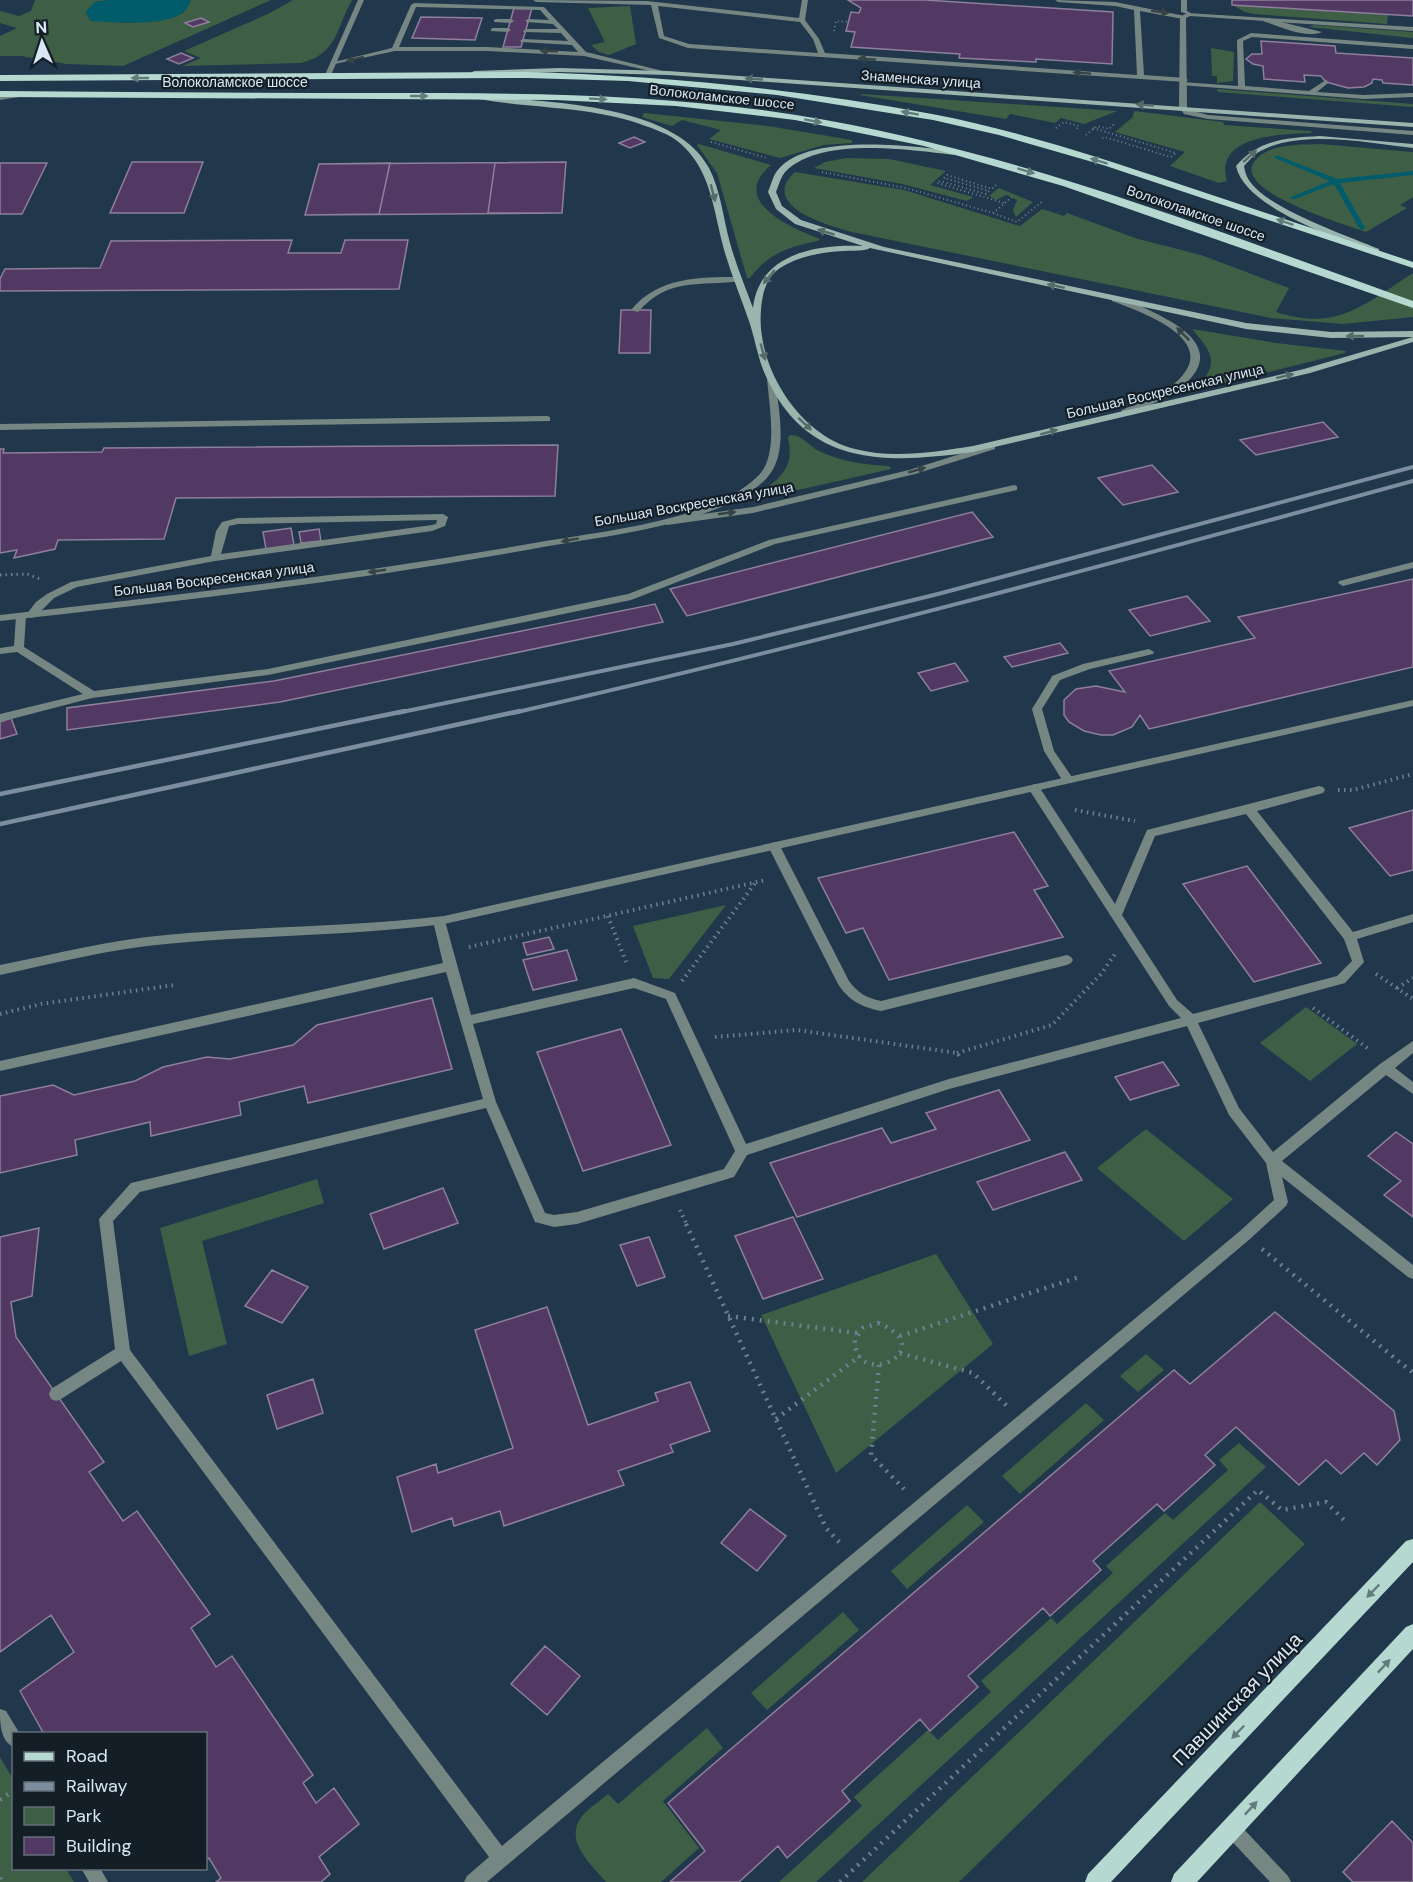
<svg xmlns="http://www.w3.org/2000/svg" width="1413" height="1882" font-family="'DM Sans',sans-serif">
	<rect width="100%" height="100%" fill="#21374b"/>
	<!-- green -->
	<path fill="#3e5f46" d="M35,0H108L95,2L122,23L160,21L183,13L191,0H271L123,66L66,64L21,56H0V36L17,28L0,23V11L19,16L31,11Z
		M293,0H352C336,28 338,54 301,63L182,66L201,58L184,51L270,13Z
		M1232,5L1388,15L1387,24L1254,14L1245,12Z
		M630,6L636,44L609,55L599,52L591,45L605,42L588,8Z
		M1314,25L1413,32V38L1309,27Z
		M1211,48L1234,52L1233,81L1217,83V76H1212Z
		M1217,89L1413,104V107L1218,92Z
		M861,94L1117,111L1084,124L1061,118L1055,123L1010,114L1006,119L860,95Z
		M1134,111L1223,122L1224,125L1311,131L1312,133C1282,134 1213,135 1227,181L1219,183L1170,166L1185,152L1115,132L1133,117Z
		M644,113L768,126L852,140V143L824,145L780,158L709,139L721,130L682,120L672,126L642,117Z
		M699,144L771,165C728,201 791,228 820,239L818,241C790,246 767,254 750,278H747L717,173L697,145Z
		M1320,144L1413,152V197L1400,205L1407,208L1366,232C1347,225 1233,192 1254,162C1268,143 1299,145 1320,144Z
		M847,158L889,159L946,171L930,185L973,197L967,201L902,184L814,168L825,162Z
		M795,172L904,190L1020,226L1042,209L1064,216L1067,213L1138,239L1201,255L1289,288L1276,312C1337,332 1365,304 1413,273V317L1343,324L1271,318L852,232C829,226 758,206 795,172Z
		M999,188L1033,202L1016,217L1013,211L1017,200L1006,195L996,200L989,196Z
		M1192,329L1276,343L1346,351L1345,353L1201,389L1198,386C1221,362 1210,350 1192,329Z
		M790,435C801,434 809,446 819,451C840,461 865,465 889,466L891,469L754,500C774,478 796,475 788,437Z
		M726,905L669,979L653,978L633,926Z
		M1306,1007L1357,1044L1310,1081L1260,1043Z
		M1146,1129L1233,1199L1184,1241L1097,1168Z
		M317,1179L324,1203L202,1241L227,1344L189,1356L160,1228Z
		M936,1254L993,1344L836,1473L761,1315Z
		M1146,1354L1164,1370L1138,1392L1120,1376Z
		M1086,1403L1104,1420L1020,1494L1002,1476Z
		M1239,1443L1266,1467L816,1882H779L862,1806L854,1797L928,1730L938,1740L991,1692L981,1681L1051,1618L1057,1624L1113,1573L1106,1566L1165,1513L1173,1520L1228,1470L1219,1460Z
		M1260,1502L1305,1544L959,1882H862Z
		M967,1505L984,1522L907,1589L891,1571Z
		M843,1612L859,1630L767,1710L751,1693Z
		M707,1728L723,1748L663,1801L699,1848L661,1882H606C591,1864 563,1841 582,1816C589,1808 600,1801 608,1794L618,1804Z
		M0,1757L13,1779L14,1868L66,1869L74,1882H0Z"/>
	<!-- water -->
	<path fill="#005c6b" d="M108,0H191C189,4 187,9 183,12C167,27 112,22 91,21L85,12L95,2Z"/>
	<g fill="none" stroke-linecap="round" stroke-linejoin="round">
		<!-- stream -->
		<path fill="#005c6b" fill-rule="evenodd" d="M1275,156H1279L1337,179L1413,171V175L1340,183L1365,228L1362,230L1359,228L1334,184L1295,199H1291V197L1330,181L1275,158Z"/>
	</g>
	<!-- building -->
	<path fill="#523964" stroke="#8e7f9b" stroke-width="1.5" d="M848,0H925L1113,12L1112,64L1036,59V62L959,58L960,54L851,47L855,32L846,31L851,12L859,13L861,8Z
		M1232,0H1413V16L1232,5Z
		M514,8H532L521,47H503Z
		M421,17L482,18L475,40L412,38Z
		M201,18L209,22L193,27L185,23Z
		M1261,41L1335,46L1336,53L1413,58V85L1383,83L1382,80L1373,79L1372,83L1364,87L1348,88L1326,82L1321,76L1304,75L1305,82L1264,79L1263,66L1253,64L1246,59L1252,54H1262Z
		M181,53L193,58L179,64L167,59Z
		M634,137L645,142L630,148L619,143Z
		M132,162H203L184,213H110Z
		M566,162L562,213H488L495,163Z
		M566,162L562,213L305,215L319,164Z
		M0,163H47L22,214H0Z
		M390,163L379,214L305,215L319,164Z
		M292,240L288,253H341L345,240H408L399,289L0,291V279L5,269L100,268L111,241Z
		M621,310H651L650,353H619Z
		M1323,422L1338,437L1256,455L1240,440Z
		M558,445L555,496L176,498L164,539L58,540L55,549L14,558L17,550L0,553V449H4L3,453L102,452L104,448Z
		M1152,465L1178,492L1123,505L1098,478Z
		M972,512L993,537L687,616L670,589Z
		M291,528L294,545L266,549L263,532Z
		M319,529L321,541L301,543L299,532Z
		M1413,579V667L1149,729L1140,715L1132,727L1113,735H1101L1084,731L1069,722L1064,715V700L1076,689L1096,686L1125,692L1109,671L1255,638L1238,617Z
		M1187,596L1210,621L1150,636L1129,610Z
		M655,604L663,622L280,702L67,730V708L274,681Z
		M1060,643L1068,653L1012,667L1004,657Z
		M955,663L968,681L931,691L918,673Z
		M11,718L17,734L0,739V722Z
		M1413,810V870L1390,876L1349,828Z
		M1014,832L1048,886L1034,890L1063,937L889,980L863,928L846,933L818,878Z
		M1247,866L1285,916L1321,963L1254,982L1183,884Z
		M549,937L554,949L527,955L523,943Z
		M567,950L577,980L533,990L523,960Z
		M432,998L452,1069L308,1103L304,1086L239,1102L241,1115L151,1136L150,1122L75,1140L77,1155L0,1173V1096L53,1085L74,1095L135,1081L163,1067L207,1057L230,1059L293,1045L317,1025Z
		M621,1029L671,1145L583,1171L537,1052Z
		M1163,1062L1179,1085L1130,1100L1115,1077Z
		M999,1090L1030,1140L797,1217L770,1163L882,1128L891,1143L936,1129L926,1113Z
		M1396,1132L1413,1144V1217L1384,1195L1401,1181L1368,1156Z
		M1065,1152L1082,1180L993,1210L977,1182Z
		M443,1188L458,1223L384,1249L370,1214Z
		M793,1217L823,1279L763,1299L735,1236Z
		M39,1228L32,1296L11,1302L16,1337L104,1462L89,1472L123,1521L137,1511L210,1614L191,1628L216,1667L232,1656L313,1775L303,1783L316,1803L334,1788L359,1824L319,1857L330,1874L321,1882H216L221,1878L209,1858L206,1860V1734H44L20,1691L74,1652L51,1615L0,1652V1237Z
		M649,1237L665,1277L637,1286L620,1245Z
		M272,1270L308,1287L282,1323L245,1306Z
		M547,1307L588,1425L658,1401L655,1393L690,1382L710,1431L670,1445L673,1452L618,1471L624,1485L504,1526L500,1511L454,1526L452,1518L412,1532L397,1477L436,1464L438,1473L513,1448L475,1330Z
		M1275,1312L1394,1411L1400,1440L1377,1465L1364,1453L1341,1474L1326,1460L1299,1485L1236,1427L1205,1455L1215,1465L1164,1511L1157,1504L1093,1561L1101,1570L1050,1616L1043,1608L968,1676L978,1687L930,1731L920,1719L842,1791L850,1801L787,1858L778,1846L739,1882H670L705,1851L668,1803L1174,1370L1190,1384Z
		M313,1379L323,1413L277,1429L267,1395Z
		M750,1509L786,1536L757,1571L721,1543Z
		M545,1646L580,1676L547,1715L511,1684Z
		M1392,1821L1413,1843V1882H1353L1343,1872Z"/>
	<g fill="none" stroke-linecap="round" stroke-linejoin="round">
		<!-- path-far3 -->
		<path stroke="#6d8091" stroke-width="2" stroke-dasharray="1 3" stroke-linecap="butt" d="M834,31L836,21L849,22
			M1056,128L1064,122L1079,126L1075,131
			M1093,128L1176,153L1171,157L1104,137L1101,140
			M1086,135L1097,126L1109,129L1114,124
			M711,142L767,158
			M822,172L906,188L993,213L1012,197
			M996,185L992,189L947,175L944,178L989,191L986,194L940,181L937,183L1004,203
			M993,213L1017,222L1042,202"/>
		<!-- path-far2 -->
		<path stroke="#6d8091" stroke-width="3" stroke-dasharray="1.5 4" stroke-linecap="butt" d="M0,575L27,574L40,579"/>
		<!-- path-far1 -->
		<path stroke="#6d8091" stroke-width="4" stroke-dasharray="1.5 4.5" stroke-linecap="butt" d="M1338,790H1353L1413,774
			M1075,810L1135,821
			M608,916L626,962
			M469,947L766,880
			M1376,974L1413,999
			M682,981L756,882
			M1397,988L1413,978
			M1313,1008L1370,1050
			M0,1014L41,1004L174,985
			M715,1037L797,1030L957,1053L961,1059
			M957,1053L1052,1025L1101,974L1115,954
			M680,1210L687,1225"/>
		<!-- path -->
		<path stroke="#6d8091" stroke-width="4.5" stroke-dasharray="2 6" stroke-linecap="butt" d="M686,1224L826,1528L840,1543
			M1262,1249L1413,1373
			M728,1316L857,1333
			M878,1323C944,1350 853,1392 855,1339L863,1328Z
			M900,1336L1079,1277
			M900,1353L973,1373L1007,1406
			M879,1365L871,1455L904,1489
			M776,1419L860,1356
			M0,1800L14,1790
			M0,1878L3,1882
			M840,1882L1258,1490L1282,1510L1326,1502L1345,1521"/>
		<!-- service -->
		<path fill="#768783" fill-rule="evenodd" d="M533,0L647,1L799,18L802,0H808L805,20L819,39L825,53L1137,75L1134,10L1115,6L1058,2L1055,0L1115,2L1185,16V18L1183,19L1140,11L1144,75L1185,78L1188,80L1185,82L688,48L659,38L651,5L536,2ZM658,6L800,22L813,39L818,53L689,44L664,36Z
			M1181,0H1187V11L1191,13V15L1181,12Z
			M414,3L544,7L586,52L671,73L668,75L584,56L488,51H395L330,65V63L392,48L411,5ZM416,7L540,10L549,20L528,19L526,20V22L553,24L558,29H526L523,31L524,32L561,33L568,41L523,39L520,41L521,42L572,45L578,52L488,47H399Z
			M1265,18L1322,32C1306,39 1279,26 1263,21L1262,20Z
			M496,19H511L514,21L511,23L494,22V20Z
			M493,28H508L511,30L508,32L491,31V29Z
			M1251,33L1413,45V49L1252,37L1243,41L1245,86L1309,91L1326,80L1329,82L1328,83L1317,92L1364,95L1413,93V97L1364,99L1180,85L1179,84L1182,82L1238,86L1237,40Z
			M738,277L742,279L741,281C699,287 670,276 638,312L631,310C658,277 699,277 738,277Z
			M547,416L550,417V421L0,430V424Z
			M1014,485L1017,486V490L775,544L631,600L268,675L92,698L0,722V714L83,694L17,652L0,654V648L14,646L16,616L21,613L26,616L24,647L94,691L268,669L628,594L769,540Z
			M443,514L448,517L445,526L432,531L215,561L77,587L54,598L35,617L31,618L26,615L36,602L47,594L71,582L211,556L216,531L222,522L238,518ZM437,520L436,524L432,525L221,554L229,526L238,524Z
			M1413,562V568L1343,586L1338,583L1339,581Z
			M1149,649L1154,652L1153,654L1090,669L1060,680L1042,709L1054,751L1074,780L1072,783H1064L1044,751L1032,709L1051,678L1052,676L1083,664Z
			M1034,784L1038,785L1115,904L1147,830L1319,786L1323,787L1325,790L1323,793L1257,811L1353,932L1413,914V922L1357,939L1364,962L1345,983L1198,1023L1239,1108L1273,1152L1380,1064L1413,1041V1053L1395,1068L1413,1082V1094L1386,1075L1282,1161L1413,1265V1279L1408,1277L1282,1177L1288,1202L1286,1206L1250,1239L507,1865L487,1882H464L467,1876L489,1857L121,1361L61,1399L56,1401L51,1399L49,1394L51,1389L115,1349L99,1219L131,1183L483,1099L446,972L0,1071V1061L443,963L433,921L439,917L445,921L471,1015L634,978L675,993L746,1144L949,1079L1181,1018L1169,1006L1030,791L1028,788ZM1246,814L1344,939L1352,961L1337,976L1193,1014L1177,1000L1122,915L1155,836ZM634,988L666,999L735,1151L724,1169L577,1212L554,1215L545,1213L496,1102L473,1024ZM1187,1026L1229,1115L1266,1163L1274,1200L1240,1231L502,1846L130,1350L113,1221L140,1192L486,1108L535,1222L554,1227L577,1224L734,1177L747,1155L949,1089Z
			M774,842L780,846L849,981C858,993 866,998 881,1001L1067,955L1071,957L1073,960L1071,963L1067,965L881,1011C862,1007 849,1001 838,984L768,846Z
			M0,1709L6,1711L20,1734H14V1747C0,1741 0,1723 0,1709Z
			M1232,1820L1238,1823L1288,1876L1291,1882H1270L1226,1835L1223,1829L1226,1823Z
			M81,1868H100L108,1882H89Z"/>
		<!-- minor -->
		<path fill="#768783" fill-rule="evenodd" d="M358,0H364L331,75L326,76L325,75Z
			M1187,13L1413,27V31L1190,16L1186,18L1187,107L1189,110L1208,115L1413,131V135L1208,119L1184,114L1179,107L1180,17Z
			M992,444L995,445V449L915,474L753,513L667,525L662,522L667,519L753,507L909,470Z
			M1413,700V706L444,924C352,936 258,935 166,944C110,949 55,963 0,975V965C55,954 110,940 166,935C259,926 352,927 444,916Z"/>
		<!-- tertiary -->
		<path fill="#768783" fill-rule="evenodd" d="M23,93L27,95L25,96L0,100V96Z
			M1112,297C1125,296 1143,307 1155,313C1171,321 1198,335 1200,355C1203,385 1147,408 1125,415L1121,412L1122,410C1140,402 1161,396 1175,383C1224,341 1144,313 1112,301Z
			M771,375L775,378C778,408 790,454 766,479C721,524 605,536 543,547C363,580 182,601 0,621V615C180,595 361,574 540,542C602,531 714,521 759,475C779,454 769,405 767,378Z"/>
		<!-- secondary -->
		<path fill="#9ab5ae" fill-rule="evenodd" d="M559,68L668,71L1413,123V127L668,75L559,72L474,75L471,73L474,71Z
			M481,96C545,102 675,103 709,168C721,191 723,218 730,243C736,265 745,286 753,308C759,253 817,244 863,246L795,224L776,209L768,192C771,185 773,176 777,171C808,131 919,147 963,152L967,154L963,156C915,151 824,135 786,171C781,176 779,185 776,192L782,206L801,220L884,247L1246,323L1331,332L1413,331V342L1310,373L973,452C885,464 805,468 764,372C758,357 755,340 750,324C741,297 729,270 722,242C713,207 710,170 681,144C670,134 654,129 640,124C588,106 532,109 479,99V97ZM870,248L1246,329L1331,338L1413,337L1304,369L973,446C935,452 893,459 855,449C798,435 756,365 761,310C762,296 765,282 775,272C793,257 821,252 844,251C852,250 863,252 870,248Z
			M1320,136L1413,144V148C1369,143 1297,128 1257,153C1252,157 1248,162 1244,166C1245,173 1247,178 1251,183C1272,210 1346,235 1379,249V253H1373C1336,237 1245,208 1236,166C1259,139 1287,138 1320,136Z"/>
		<!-- primary -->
		<path fill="#b5d8d0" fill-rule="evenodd" d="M528,72C664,76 799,89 932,114C1016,130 1098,157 1179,184C1257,210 1335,236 1413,262V268L1103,165L999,135L933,120L777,95L628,81L528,78L0,81V75Z
			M0,91C126,92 251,93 377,93C517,93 658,93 796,115C1009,149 1211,229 1413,301V308L1063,186L924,146L795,120L676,106L556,100L0,97Z
			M1413,1539V1562L1111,1882H1085L1088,1874L1406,1541Z
			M1413,1624V1649L1197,1882H1171L1174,1874L1406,1627Z"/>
		<!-- rail-far1 -->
		<path stroke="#7b8d9e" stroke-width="4" d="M397,713L733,644L938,594L1413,467
			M513,713C816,644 1114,563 1413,481"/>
		<!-- rail -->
		<path stroke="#7b8d9e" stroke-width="4.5" d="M0,794L405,711
			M0,824L520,711"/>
	</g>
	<!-- one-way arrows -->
	<defs><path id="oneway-solid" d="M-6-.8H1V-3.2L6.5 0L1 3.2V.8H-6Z" transform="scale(1.5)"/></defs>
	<g fill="#364347">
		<use href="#oneway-solid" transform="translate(1160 12) rotate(7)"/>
		<use href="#oneway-solid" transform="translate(549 51) rotate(-178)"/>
		<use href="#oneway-solid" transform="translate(355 59) rotate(167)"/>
		<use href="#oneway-solid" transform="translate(867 59) rotate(-176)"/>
		<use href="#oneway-solid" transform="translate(1082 73) rotate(-176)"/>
		<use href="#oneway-solid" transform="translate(1183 334) rotate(-135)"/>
		<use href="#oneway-solid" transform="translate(917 470) rotate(-16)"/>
		<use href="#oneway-solid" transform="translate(727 513) rotate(-8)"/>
		<use href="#oneway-solid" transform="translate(570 540) rotate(170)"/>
		<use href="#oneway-solid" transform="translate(377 571) rotate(172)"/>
	</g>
	<g fill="#647b7c">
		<use href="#oneway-solid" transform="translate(140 78) rotate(180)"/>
		<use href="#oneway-solid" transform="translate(419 96)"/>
		<use href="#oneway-solid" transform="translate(598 99) rotate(3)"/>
		<use href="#oneway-solid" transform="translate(910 113) rotate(-170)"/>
		<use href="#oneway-solid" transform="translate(813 121) rotate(10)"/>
		<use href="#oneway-solid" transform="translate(1099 161) rotate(-163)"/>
		<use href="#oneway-solid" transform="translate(1026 171) rotate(17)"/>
		<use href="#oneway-solid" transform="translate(1285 222) rotate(-162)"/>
		<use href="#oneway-solid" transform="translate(1373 1591) rotate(134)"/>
		<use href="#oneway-solid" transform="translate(1384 1666) rotate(-47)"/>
		<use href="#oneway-solid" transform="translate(1238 1732) rotate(134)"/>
		<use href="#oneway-solid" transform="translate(1251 1808) rotate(-47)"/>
	</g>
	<g fill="#576a6a">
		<use href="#oneway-solid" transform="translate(754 79) rotate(-176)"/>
		<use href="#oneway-solid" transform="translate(1145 105) rotate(-176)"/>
		<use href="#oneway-solid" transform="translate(1250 156) rotate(-42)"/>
		<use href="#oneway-solid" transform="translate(713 193) rotate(75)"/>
		<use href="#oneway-solid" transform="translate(826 232) rotate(-163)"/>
		<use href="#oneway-solid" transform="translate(769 277) rotate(129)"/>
		<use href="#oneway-solid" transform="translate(1056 286) rotate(-168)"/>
		<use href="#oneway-solid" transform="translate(1355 336) rotate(-180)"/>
		<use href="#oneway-solid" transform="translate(763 352) rotate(74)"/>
		<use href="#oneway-solid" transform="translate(1285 376) rotate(-14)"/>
		<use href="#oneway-solid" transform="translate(805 424) rotate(43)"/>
		<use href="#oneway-solid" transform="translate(1049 432) rotate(-15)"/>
	</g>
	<g text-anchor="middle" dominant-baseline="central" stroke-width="4.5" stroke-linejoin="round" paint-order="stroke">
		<!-- far-street labels -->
		<g font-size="14" fill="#d9e7f4" stroke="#141e27">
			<text transform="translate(921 79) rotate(4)">Знаменская улица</text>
			<text x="235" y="82">Волоколамское шоссе</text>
			<text transform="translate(722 97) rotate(6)">Волоколамское шоссе</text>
			<text transform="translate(1196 213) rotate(19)">Волоколамское шоссе</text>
			<text transform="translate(1165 391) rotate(-13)">Большая Воскресенская улица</text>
			<text transform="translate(694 504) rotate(-10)">Большая Воскресенская улица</text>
			<text transform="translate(214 579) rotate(-7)">Большая Воскресенская улица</text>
		</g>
		<!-- near-street labels -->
		<g font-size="20" fill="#d9e7f4" stroke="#141e27">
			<text transform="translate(1237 1699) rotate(-46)">Павшинская улица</text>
		</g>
	</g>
	<!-- legend -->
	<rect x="12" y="1732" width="195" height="138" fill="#141e27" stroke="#636e79" stroke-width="1.5"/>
	<rect x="24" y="1752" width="30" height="9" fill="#b5d8d0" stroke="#636e79" stroke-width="1.5"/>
	<text x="66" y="1762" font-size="18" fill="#d9e7f4">Road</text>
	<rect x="24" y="1782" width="30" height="9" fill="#7b8d9e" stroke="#636e79" stroke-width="1.5"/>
	<text x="66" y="1792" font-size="18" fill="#d9e7f4">Railway</text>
	<rect x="24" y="1807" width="30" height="18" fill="#3e5f46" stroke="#636e79" stroke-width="1.5"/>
	<text x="66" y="1822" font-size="18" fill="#d9e7f4">Park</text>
	<rect x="24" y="1837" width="30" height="18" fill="#523964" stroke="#636e79" stroke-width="1.5"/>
	<text x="66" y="1852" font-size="18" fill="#d9e7f4">Building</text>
	<!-- north arrow -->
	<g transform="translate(42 42) rotate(357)" stroke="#141e27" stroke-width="4.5" paint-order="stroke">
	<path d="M0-4.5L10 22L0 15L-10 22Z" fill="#d9e7f4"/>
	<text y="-9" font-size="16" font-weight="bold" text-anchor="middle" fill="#d9e7f4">N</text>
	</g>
</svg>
